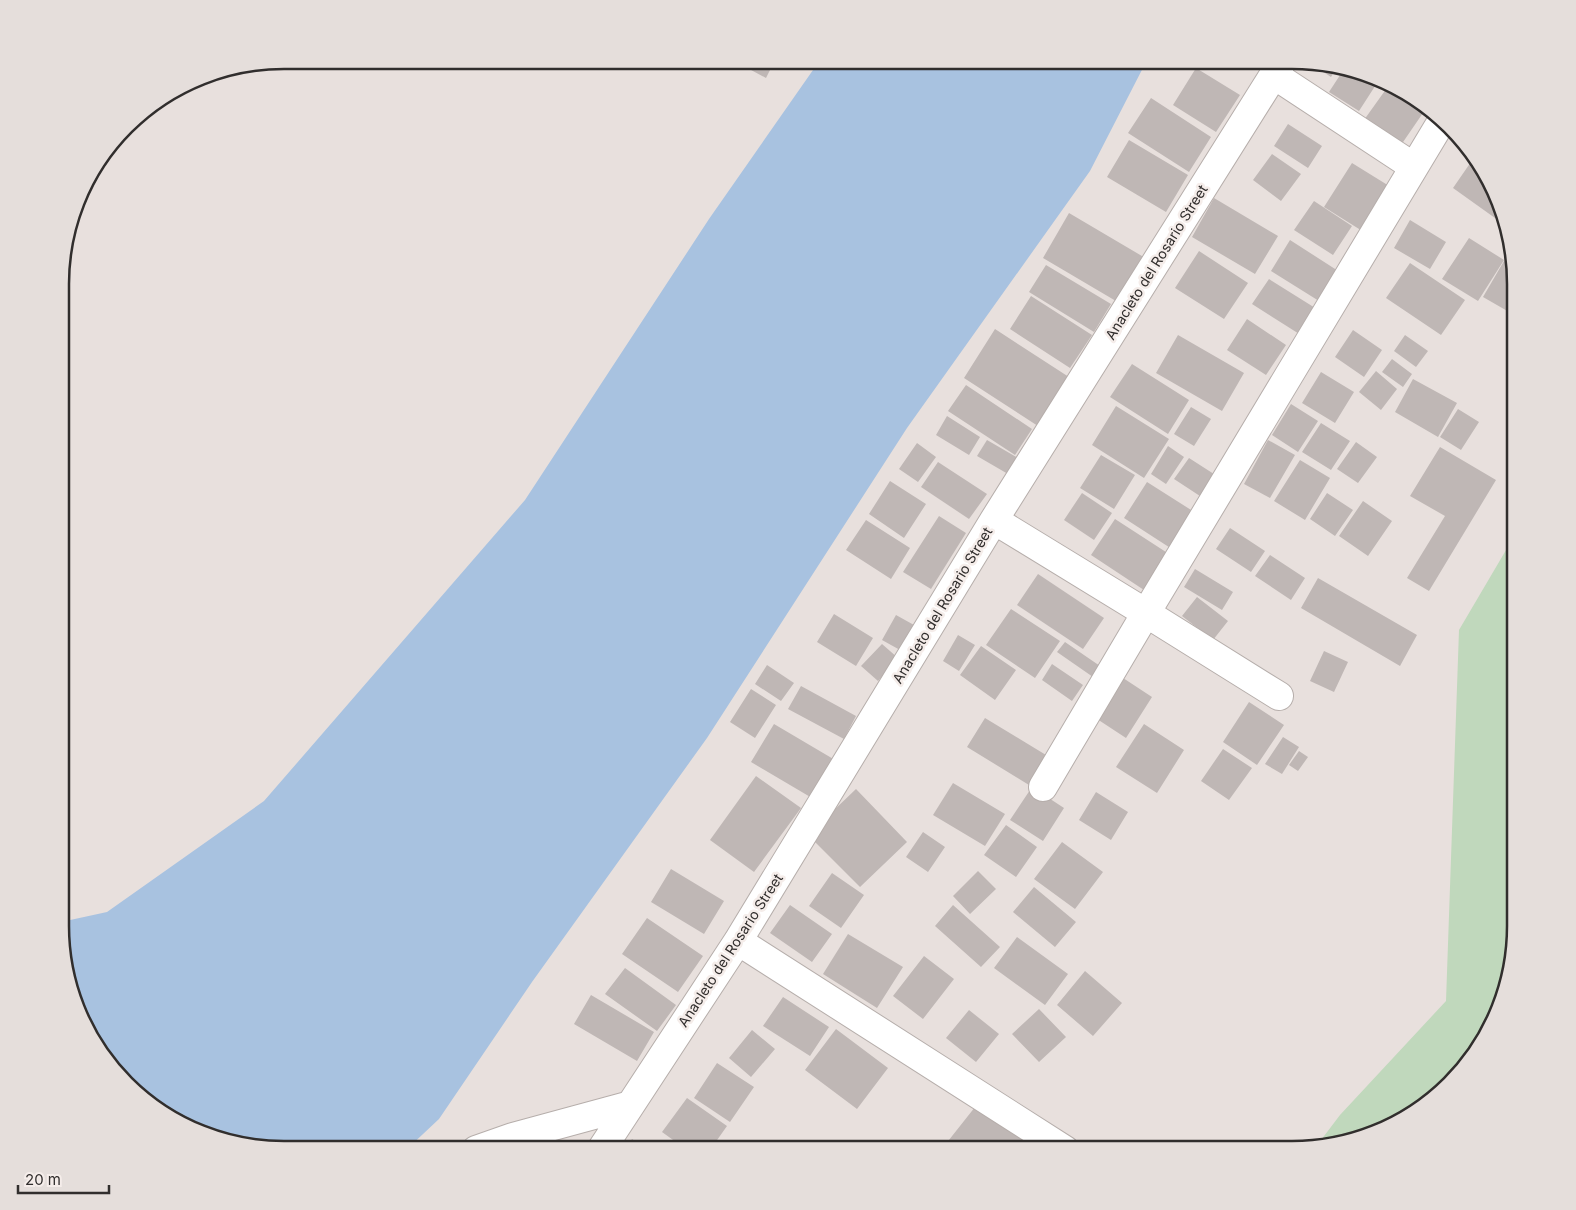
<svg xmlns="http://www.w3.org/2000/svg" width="1576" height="1210" font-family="Inter,sans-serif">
	<rect width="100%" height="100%" fill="#e8e0dd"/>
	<!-- green -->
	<path fill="#c0d8bc" d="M1509,545V752L1516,818L1515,942L1499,1012L1461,1074L1391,1127L1318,1144L1340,1115L1446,1001L1459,630Z"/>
	<!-- water -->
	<path fill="#a8c2e0" d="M820,60H1147L1090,171L907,428L707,738L532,982L439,1119L406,1150H269L198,1133L136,1095L83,1026L61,942V922L107,912L264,801L525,500L709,219Z"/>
	<!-- building -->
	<path fill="#bfb7b5" d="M742,60H775L766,78L740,64Z
		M1315,62L1337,67L1331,77L1313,65Z
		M1196,68L1240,95L1216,132L1173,105Z
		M1344,69L1374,76L1379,80L1359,111L1329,92Z
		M1389,85L1425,110L1401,145L1364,120Z
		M1151,98L1211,137L1189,172L1128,133Z
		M1288,124L1322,146L1308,168L1274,146Z
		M1129,140L1188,175L1166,212L1107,177Z
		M1272,154L1301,174L1281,201L1253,180Z
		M1473,159L1493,185L1502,223L1453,188Z
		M1352,163L1394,189L1367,234L1324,207Z
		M1214,198L1278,236L1255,274L1192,237Z
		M1314,201L1352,226L1333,255L1294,230Z
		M1069,213L1147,259L1121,304L1043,258Z
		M1410,220L1446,242L1430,269L1394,248Z
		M1469,238L1504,260L1478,301L1442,279Z
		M1290,240L1346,276L1327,306L1271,271Z
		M1199,251L1248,283L1224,319L1175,288Z
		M1504,261L1512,265L1516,283V316L1483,297Z
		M1410,263L1465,300L1441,335L1386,298Z
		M1046,265L1111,304L1094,332L1029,292Z
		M1269,279L1320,311L1304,337L1252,304Z
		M1031,296L1092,335L1070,368L1010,329Z
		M1247,319L1286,345L1266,375L1227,350Z
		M995,329L1072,379L1041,428L964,378Z
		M1353,330L1382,350L1364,377L1335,357Z
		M1178,335L1244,373L1222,411L1156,373Z
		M1405,335L1428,351L1416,367L1394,351Z
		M1392,359L1412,374L1403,387L1382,372Z
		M1132,364L1189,400L1168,434L1110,397Z
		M1376,371L1397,389L1381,410L1359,392Z
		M1321,372L1354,392L1335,423L1302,403Z
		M1413,379L1457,403L1438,437L1395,412Z
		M966,385L1032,429L1015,455L948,411Z
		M1291,404L1318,421L1298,452L1272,435Z
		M1116,406L1169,439L1144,478L1092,445Z
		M1191,407L1211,419L1194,446L1174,434Z
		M1458,409L1479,422L1461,450L1440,437Z
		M947,416L980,437L969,455L936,435Z
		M1321,423L1350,441L1331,470L1302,452Z
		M987,440L1018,458L1008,474L977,456Z
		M1268,440L1295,455L1270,498L1244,484Z
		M1356,442L1377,457L1358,483L1337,469Z
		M917,443L936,457L918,482L899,469Z
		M1168,446L1184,457L1166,484L1151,474Z
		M1440,447L1496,480L1429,591L1407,578L1445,516L1410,496Z
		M1101,455L1135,475L1114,509L1080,488Z
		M1189,458L1217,476L1203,498L1174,479Z
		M1300,460L1330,478L1305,520L1274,501Z
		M938,462L987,494L969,519L921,487Z
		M890,481L926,504L904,538L869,514Z
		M1147,482L1199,515L1175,551L1124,518Z
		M1082,493L1112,513L1094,540L1064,520Z
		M1327,493L1353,510L1335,536L1310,519Z
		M1363,501L1392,521L1368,556L1339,536Z
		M939,516L966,533L931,589L903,572Z
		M1115,519L1169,554L1144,590L1091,555Z
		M866,520L910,548L891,579L846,550Z
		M1230,528L1265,551L1251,572L1216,549Z
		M1270,555L1305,578L1291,600L1255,576Z
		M1195,569L1233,592L1222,610L1184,587Z
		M1038,574L1104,618L1083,649L1017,605Z
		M1318,578L1417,635L1400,666L1301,608Z
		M1197,597L1228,621L1213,640L1182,616Z
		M1011,609L1060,641L1035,678L986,645Z
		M834,614L873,638L856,666L817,642Z
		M896,615L914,625L900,650L882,640Z
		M958,635L975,645L959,671L943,661Z
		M1065,642L1100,666L1093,677L1057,652Z
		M882,644L898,658L878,681L861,666Z
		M981,646L1016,670L995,700L960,675Z
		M1324,651L1348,662L1334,692L1310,681Z
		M1052,664L1083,685L1072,701L1042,680Z
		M767,665L794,683L781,701L755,684Z
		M1120,676L1152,697L1126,738L1094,717Z
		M801,686L856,716L844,739L788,709Z
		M751,689L776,705L755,738L730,722Z
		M1249,702L1284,725L1257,765L1223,742Z
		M985,718L1046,755L1029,785L967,747Z
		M774,724L835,760L812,798L751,762Z
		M1144,724L1184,750L1157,793L1116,767Z
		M1283,737L1299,747L1282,774L1265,764Z
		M1223,749L1252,768L1229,800L1201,781Z
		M1299,751L1308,757L1298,771L1289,765Z
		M756,776L801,808L754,872L710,840Z
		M953,783L1005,814L985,846L933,815Z
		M1032,787L1064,808L1043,841L1010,820Z
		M856,789L907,842L860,887L808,835Z
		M1096,792L1128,812L1111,840L1079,820Z
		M1006,825L1037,847L1016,877L984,855Z
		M923,832L945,847L928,872L906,857Z
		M1062,842L1103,872L1075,909L1034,879Z
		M671,869L724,901L704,934L651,902Z
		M978,871L996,889L970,914L953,896Z
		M832,873L864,895L841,928L809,906Z
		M1034,887L1076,922L1055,947L1013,912Z
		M790,905L832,934L812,962L770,933Z
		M953,905L1000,947L981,967L935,926Z
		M647,918L703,956L678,992L622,954Z
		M848,934L903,967L877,1008L823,974Z
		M1017,937L1068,974L1045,1005L994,968Z
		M924,956L954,979L923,1019L893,996Z
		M625,968L676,1005L657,1031L605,994Z
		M1085,971L1122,1003L1093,1036L1057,1005Z
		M591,995L654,1032L637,1061L574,1024Z
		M783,997L829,1027L810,1056L763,1026Z
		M1039,1009L1066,1037L1039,1062L1012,1034Z
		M969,1010L999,1034L976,1062L946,1038Z
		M836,1029L888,1068L857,1109L805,1070Z
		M752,1030L775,1049L751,1077L729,1058Z
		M717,1063L754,1087L730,1122L694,1098Z
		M687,1098L727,1126L710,1150H687L662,1132Z
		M979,1102L1040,1150H941Z
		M632,1139L648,1150H625Z
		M750,1140L763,1150H743Z
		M808,1143L818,1150H803Z"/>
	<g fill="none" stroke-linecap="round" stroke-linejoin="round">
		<defs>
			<path id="minor" d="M1274,75L1414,167
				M994,520L1146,613L1443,119
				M1043,787L1146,613L1279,696
				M738,941L1065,1150
				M476,1150L513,1137L627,1106
				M601,1150L738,941L994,520L1283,60"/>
		</defs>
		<!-- minor casing -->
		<use href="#minor" stroke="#b6aeab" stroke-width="30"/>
		<!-- minor -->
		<use href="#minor" stroke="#fff" stroke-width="28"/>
	</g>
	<g text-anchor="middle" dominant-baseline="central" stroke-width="5" stroke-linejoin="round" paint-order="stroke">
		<!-- street labels -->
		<g font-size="14" fill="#312e2d" stroke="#f5edea">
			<text transform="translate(1156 262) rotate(-58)">Anacleto del Rosario Street</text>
			<text transform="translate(942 605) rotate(-59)">Anacleto del Rosario Street</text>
			<text transform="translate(730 950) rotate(-57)">Anacleto del Rosario Street</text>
		</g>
	</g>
	<!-- crop -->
	<path d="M0 0H1576V1210H0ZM284 69H1292A215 215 0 0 1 1507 284V926A215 215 0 0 1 1292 1141H284A215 215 0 0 1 69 926V284A215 215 0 0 1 284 69Z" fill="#e5dedb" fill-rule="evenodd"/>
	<path fill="none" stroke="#312e2d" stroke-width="2.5" d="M284 69H1292A215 215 0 0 1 1507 284V926A215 215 0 0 1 1292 1141H284A215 215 0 0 1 69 926V284A215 215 0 0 1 284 69Z"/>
	<!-- scale -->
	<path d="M18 1185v8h91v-8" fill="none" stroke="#312e2d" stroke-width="2.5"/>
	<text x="25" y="1185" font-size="15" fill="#312e2d" stroke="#f5edea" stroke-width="4" paint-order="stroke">20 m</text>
</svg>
